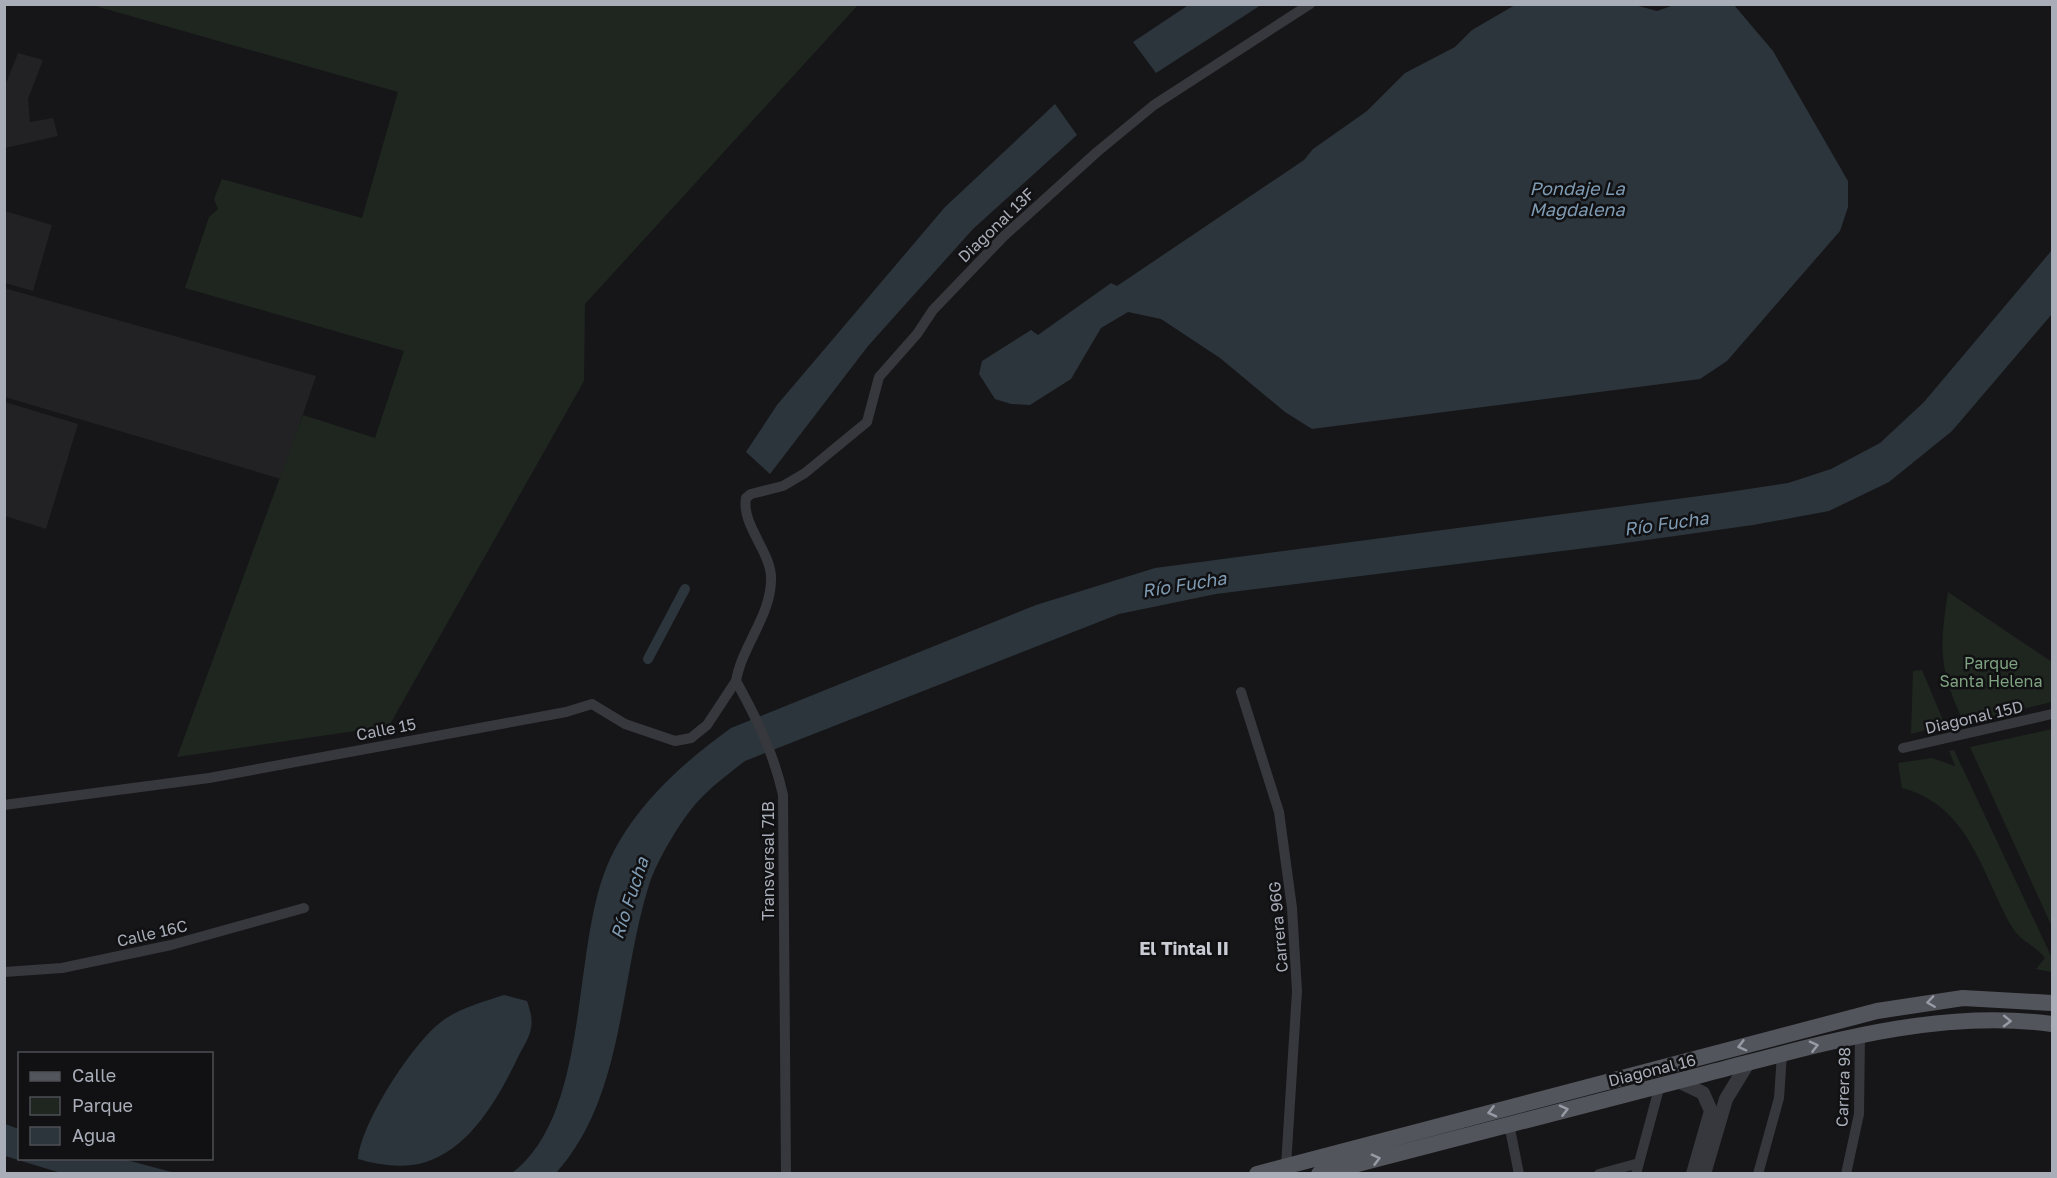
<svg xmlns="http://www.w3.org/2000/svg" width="2057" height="1178" font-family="'Golos Text',sans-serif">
	<rect width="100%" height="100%" fill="#161618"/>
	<!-- built -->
	<path fill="#222225" d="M18,53L43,60L28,99L30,122L53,118L58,136L5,148V86Z
		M5,211L52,225L33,291L5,283Z
		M4,288L316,376L281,479L5,397Z
		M5,402L78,424L46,529L5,516Z"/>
	<!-- green -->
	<path fill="#1e261f" d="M92,5H858L585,304L584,381L389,726L177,757L303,415L375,438L404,351L185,288L209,217L218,209L214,199L222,179L362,218L398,92Z
		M1948,592L2052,662V702L1964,723C1939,670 1939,649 1948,592Z
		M1922,670L1945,725L1911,734L1913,671Z
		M2052,729V927L1970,747Z
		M1954,750L2052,958L2051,972L2036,969L2045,958C2036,946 2019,940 2012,927C1981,873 1970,806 1902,788L1898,763L1932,758L1955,766L1949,751Z"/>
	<!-- water -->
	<path fill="#2c353c" d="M1190,4L1261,5L1156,73L1133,42Z
		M1515,5L1631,4L1657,11L1674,5H1734L1773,51L1848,181V207L1840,231L1727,361L1700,379L1312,429L1285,412L1220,358L1161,319L1128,312L1101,328L1071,379L1030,405L1011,404L995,399L979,374L982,361L1031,330L1038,335L1111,283L1117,286L1304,160L1313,149L1367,111L1405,73L1455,47L1472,30Z
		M1055,104L1077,135L973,229L868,346L770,474L746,452L777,405L945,207Z
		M2052,250V314L1952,431L1889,482L1829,511L1753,525L1618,544L1216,594L1119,614L745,761C731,772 716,783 703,796C684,814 657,860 649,885C619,980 625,1096 556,1173L511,1174C591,1114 571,952 607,866C631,809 682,763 731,728L1036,605L1155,568L1722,493L1788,483L1831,469L1880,443L1924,402Z
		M504,995L527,1001C530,1010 533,1019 531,1028C530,1036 524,1046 520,1053C500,1095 472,1147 426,1162C405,1169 378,1165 358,1159C361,1123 412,1044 441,1022C459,1008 483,1002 504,995Z
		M5,1124L19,1129L20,1158L123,1159L175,1173H61L5,1156Z"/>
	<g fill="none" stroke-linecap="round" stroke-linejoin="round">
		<!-- canal -->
		<path stroke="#2c353c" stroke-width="10" d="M648,659L685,589"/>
		<!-- minor -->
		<path stroke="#37383d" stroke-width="10" d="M1241,692L1279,812L1292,908L1297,991L1286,1166
			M1903,748L2052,714
			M4,805L209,778L566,712L592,704L625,724L675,741L691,738L707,725L736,681
			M4,972L62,968L171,945L304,908
			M1509,1124L1519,1174
			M786,1174L783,795C774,754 756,717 736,681C742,646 770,617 771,581C773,553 741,526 746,498L751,494L783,486L805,473L867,422L879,377L917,334L933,310L1004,236L1097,152L1154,105L1310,4
			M1599,1174L1639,1163
			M1636,1174L1660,1085
			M1758,1174L1779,1098L1782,1054
			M1846,1174L1859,1114L1860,1035"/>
		<!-- tertiary -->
		<path stroke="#37383d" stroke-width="14" d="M1678,1081L1703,1093L1711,1111L1693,1174
			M1704,1174L1726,1099L1748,1063"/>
		<!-- primary -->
		<path stroke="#53555c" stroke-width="16" d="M1257,1174L1877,1011L1963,998L2052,1003
			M1319,1174C1446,1142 1573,1107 1701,1075C1815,1046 1933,1008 2052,1024"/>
	</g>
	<!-- one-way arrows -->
	<defs><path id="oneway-chevron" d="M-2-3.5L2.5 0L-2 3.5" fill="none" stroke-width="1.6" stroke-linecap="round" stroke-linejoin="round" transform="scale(1.5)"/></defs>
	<g stroke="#979ba6">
		<use href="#oneway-chevron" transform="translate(1931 1002) rotate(172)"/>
		<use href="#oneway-chevron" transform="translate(2007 1021) rotate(1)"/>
		<use href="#oneway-chevron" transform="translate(1742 1046) rotate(165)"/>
		<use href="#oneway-chevron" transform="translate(1814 1046) rotate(-14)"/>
		<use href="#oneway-chevron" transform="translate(1564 1110) rotate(-14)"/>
		<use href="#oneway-chevron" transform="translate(1492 1112) rotate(166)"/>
		<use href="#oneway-chevron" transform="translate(1376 1159) rotate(-15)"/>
	</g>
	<g text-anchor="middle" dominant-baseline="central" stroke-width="5" stroke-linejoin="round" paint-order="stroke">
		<!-- street labels -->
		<g font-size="16" fill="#a8adb8" stroke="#111113">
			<text transform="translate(996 225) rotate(-44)">Diagonal 13F</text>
			<text transform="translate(1974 717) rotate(-13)">Diagonal 15D</text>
			<text transform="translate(386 729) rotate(-11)">Calle 15</text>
			<text transform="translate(768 861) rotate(-90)">Transversal 71B</text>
			<text transform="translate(1278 927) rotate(-95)">Carrera 96G</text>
			<text transform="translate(152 933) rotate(-13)">Calle 16C</text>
			<text transform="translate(1652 1070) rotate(-14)">Diagonal 16</text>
			<text transform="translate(1843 1087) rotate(-88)">Carrera 98</text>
		</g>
		<!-- park labels -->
		<g font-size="16" fill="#7fa381" stroke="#111113">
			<text x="1991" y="663">Parque<tspan x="1991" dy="18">Santa Helena</tspan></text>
		</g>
		<!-- water labels -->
		<g font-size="18" font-style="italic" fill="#7f9bb3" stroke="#111113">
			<text x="1577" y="188">Pondaje La<tspan x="1577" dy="21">Magdalena</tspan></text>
			<text transform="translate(1666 523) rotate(-8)">Río Fucha</text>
			<text transform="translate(1184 584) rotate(-9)">Río Fucha</text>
			<text transform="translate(629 898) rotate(-72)">Río Fucha</text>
		</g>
		<!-- neighbourhood labels -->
		<g font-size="18" font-weight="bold" fill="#c9ccd4" stroke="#111113">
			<text x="1184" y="948">El Tintal II</text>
		</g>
	</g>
	<!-- border -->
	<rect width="2057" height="1178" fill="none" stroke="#a8adb8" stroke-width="12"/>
	<!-- legend -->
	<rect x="18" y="1052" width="195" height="108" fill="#111113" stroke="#4d4f55" stroke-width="1.5"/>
	<rect x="30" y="1072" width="30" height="9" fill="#53555c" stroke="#4d4f55" stroke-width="1.5"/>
	<text x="72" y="1082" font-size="18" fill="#a8adb8">Calle</text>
	<rect x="30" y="1097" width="30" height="18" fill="#1e261f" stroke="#4d4f55" stroke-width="1.5"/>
	<text x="72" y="1112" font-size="18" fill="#a8adb8">Parque</text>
	<rect x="30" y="1127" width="30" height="18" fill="#2c353c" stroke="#4d4f55" stroke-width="1.5"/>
	<text x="72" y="1142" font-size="18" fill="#a8adb8">Agua</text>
</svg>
